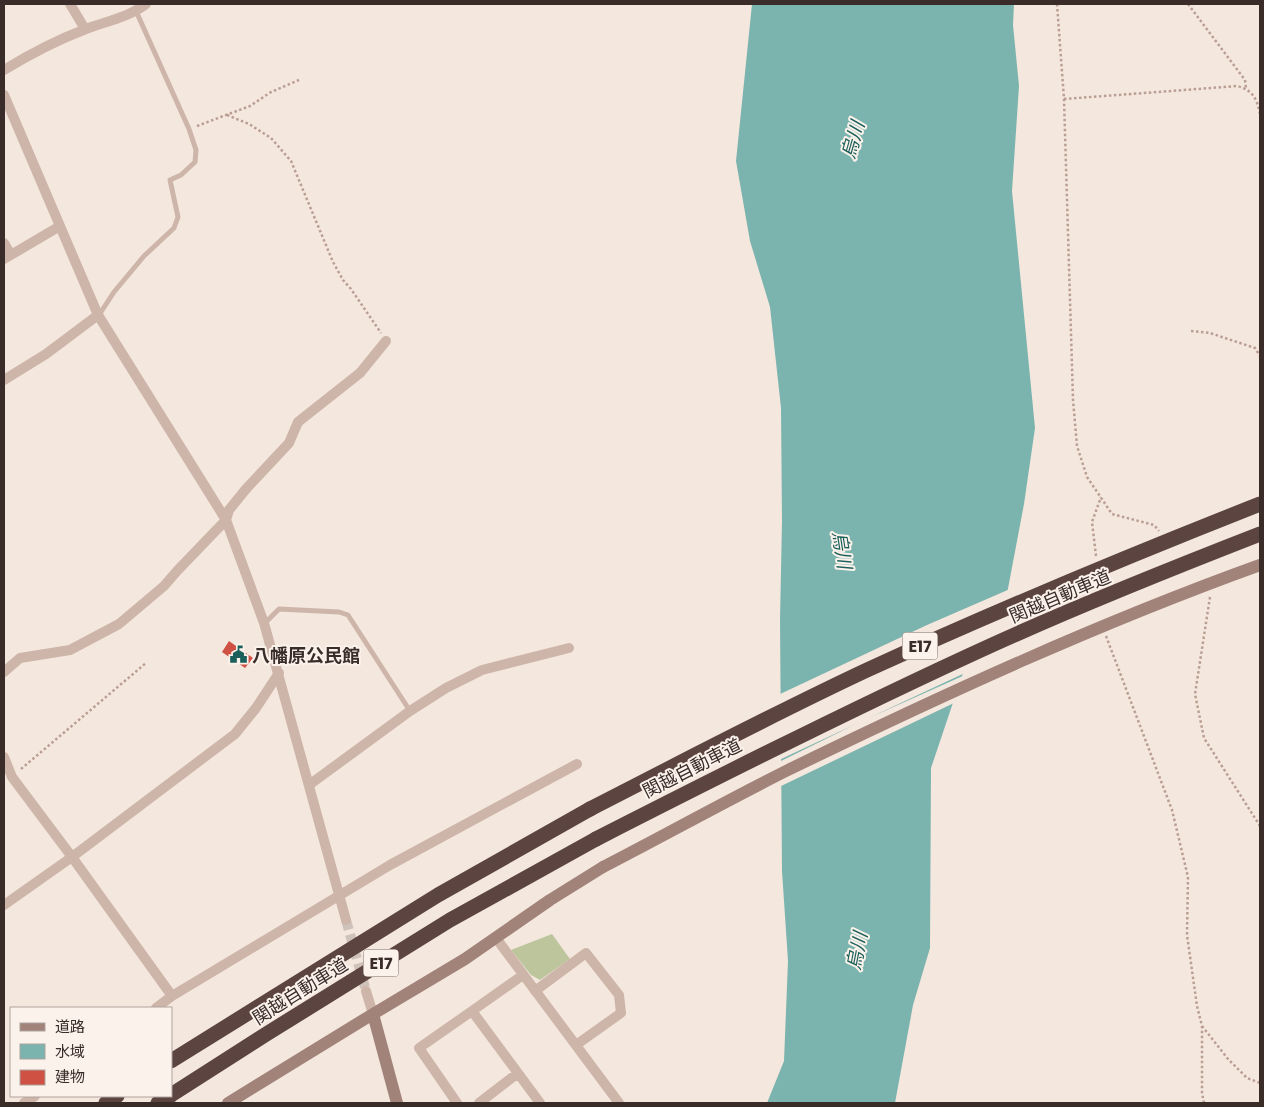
<svg xmlns="http://www.w3.org/2000/svg" width="1264" height="1107" font-family="Poppins,'Noto Sans JP',sans-serif">
	<rect width="100%" height="100%" fill="#f4e7de"/>
	<!-- green -->
	<path fill="#bdc59d" d="M552,934L570,959L540,980L531,975L511,950Z"/>
	<!-- water -->
	<path fill="#7bb4ae" d="M752,4H1014L1013,25L1019,86L1012,191L1035,428L1024,504L1006,599L963,673L931,768L930,948L913,1005L895,1103H767L784,1061L788,961L782,871L780,620L782,521L781,408L770,307L750,241L736,161Z"/>
	<!-- pier -->
	<path fill="#f4e7de" d="M1010,589L1008,601L967,672L779,760L778,695L927,625Z
		M965,675L956,702L779,787V762L862,721Z"/>
	<!-- building -->
	<path fill="#ce5143" d="M229,641L253,658L245,668L222,652Z"/>
	<g fill="none" stroke-linecap="round" stroke-linejoin="round">
		<!-- street-tunnel -->
		<path stroke="#cfc2ba" stroke-width="10" stroke-dasharray="10 5" stroke-linecap="butt" d="M346,920L366,991"/>
		<!-- path -->
		<path stroke="#ba9e93" stroke-width="2.5" stroke-dasharray="2.5 2.5" stroke-linecap="butt" d="M1057,4L1064,99L1073,400L1077,446L1087,477L1112,514L1154,525L1159,531
			M1188,4L1245,80L1246,88
			M1064,99L1237,86C1253,90 1257,99 1260,114
			M227,115L249,124L271,138L291,161L333,262L343,280L351,289L381,333
			M197,126L250,106L271,92L299,80
			M1191,331L1210,333L1255,348L1260,356
			M1096,556L1092,522L1101,497
			M1210,597L1195,694L1204,738L1260,826
			M1106,636L1172,810L1188,877L1187,935L1197,1006L1202,1026V1093L1204,1103
			M21,769L146,663
			M1202,1026L1228,1059L1247,1078L1260,1083"/>
		<!-- lane -->
		<path stroke="#ceb5a9" stroke-width="5" d="M99,315L114,292L144,256L174,228L178,217L170,180L181,175L195,162L196,150L189,129L136,11
			M265,623L279,609L339,612L348,615L410,711"/>
		<!-- street -->
		<path stroke="#ceb5a9" stroke-width="10" d="M70,4L85,29
			M4,70C30,54 57,40 86,29C107,21 129,17 146,4
			M4,95L98,315L226,520L264,623L346,920
			M4,243L11,255
			M4,259L60,226
			M4,380L46,354L98,315
			M4,672L20,658L70,650L119,624L164,586L177,571L226,520L229,510L246,489L289,443L298,422L360,373L386,341
			M4,757L12,777L72,857L172,996
			M309,785L410,711L446,688L482,670L569,648
			M4,905L72,857L235,734L256,708L279,673
			M496,938L619,1103
			M523,975L472,1011L540,1103
			M366,991L373,1014
			M535,991L586,953L619,995L621,1013L576,1045
			M156,1008L172,996L390,865L577,764
			M24,1103L35,1096
			M457,1103L419,1048L472,1011
			M479,1103L518,1073"/>
		<!-- secondary -->
		<path stroke="#a2837a" stroke-width="12" d="M373,1014L397,1103
			M228,1103L373,1014L465,959L550,900L603,867"/>
		<!-- highway -->
		<path stroke="#5c4440" stroke-width="15" d="M171,1061L438,895L590,809
			M171,1095L268,1033L450,920L596,839
			M106,1103L117,1096
			M158,1103L170,1096"/>
		<!-- secondary-bridge -->
		<path stroke="#a2837a" stroke-width="12" d="M603,867C665,835 726,801 788,770C942,695 1099,623 1260,565"/>
		<!-- highway-bridge -->
		<path stroke="#5c4440" stroke-width="15" d="M590,809C682,762 773,714 867,670C996,611 1128,556 1260,504
			M596,839C727,772 858,706 992,645C1080,605 1170,569 1260,534"/>
	</g>
	<!-- icons -->
	<defs>
		<symbol id="civic-bare" viewBox="-9 -9 18 18"><path d="M-.6-6.5H3V-4.5H.6V-3L4-1V1h2V6H-6V1h2V-1L-.6-3ZM-1.2 2.5V6h2.4V2.5Z" fill="#1b5f5a" stroke="#fbf2eb" stroke-width="2.5" paint-order="stroke"/></symbol>
	</defs>
	<g fill-rule="evenodd">
		<use href="#civic-bare" x="226" y="642" width="25" height="25"/>
	</g>
	<g text-anchor="middle" dominant-baseline="central" stroke-width="4" stroke-linejoin="round" paint-order="stroke">
		<!-- shield labels -->
		<g fill="#fbf2eb" stroke="#746763" stroke-width="1">
			<rect x="902.5" y="632.5" width="35" height="27" rx="4"/>
			<rect x="363.5" y="949.5" width="35" height="27" rx="4"/>
		</g>
		<g font-size="16" font-weight="bold" fill="#3a2c29">
			<text x="920" y="646">E17</text>
			<text x="381" y="963">E17</text>
		</g>
		<!-- street labels -->
		<g font-size="18" fill="#3a2c29" stroke="#fbf2eb">
			<text transform="translate(1060 596) rotate(-23)">関越自動車道</text>
			<text transform="translate(692 768) rotate(-27)">関越自動車道</text>
			<text transform="translate(300 991) rotate(-32)">関越自動車道</text>
		</g>
		<!-- poi labels -->
		<g font-size="18" font-weight="bold" fill="#3a2c29" stroke="#fbf2eb" text-anchor="start">
			<text x="252" y="655">八幡原公民館</text>
		</g>
		<!-- water labels -->
		<g font-size="19" font-style="italic" fill="#1b5f5a" stroke="#fbf2eb">
			<text transform="translate(853 140) rotate(-74)">烏川</text>
			<text transform="translate(842 550) rotate(81)">烏川</text>
			<text transform="translate(857 951) rotate(-79)">烏川</text>
		</g>
	</g>
	<!-- border -->
	<rect width="1264" height="1107" fill="none" stroke="#3a2c29" stroke-width="10"/>
	<!-- legend -->
	<rect x="10" y="1007" width="162" height="90" fill="#fbf2eb" stroke="#aea39d"/>
	<rect x="20" y="1023" width="25" height="8" fill="#a2837a" stroke="#aea39d"/>
	<text x="55" y="1032" font-size="15" fill="#3a2c29">道路</text>
	<rect x="20" y="1044" width="25" height="15" fill="#7bb4ae" stroke="#aea39d"/>
	<text x="55" y="1057" font-size="15" fill="#3a2c29">水域</text>
	<rect x="20" y="1070" width="25" height="15" fill="#ce5143" stroke="#aea39d"/>
	<text x="55" y="1082" font-size="15" fill="#3a2c29">建物</text>
</svg>
